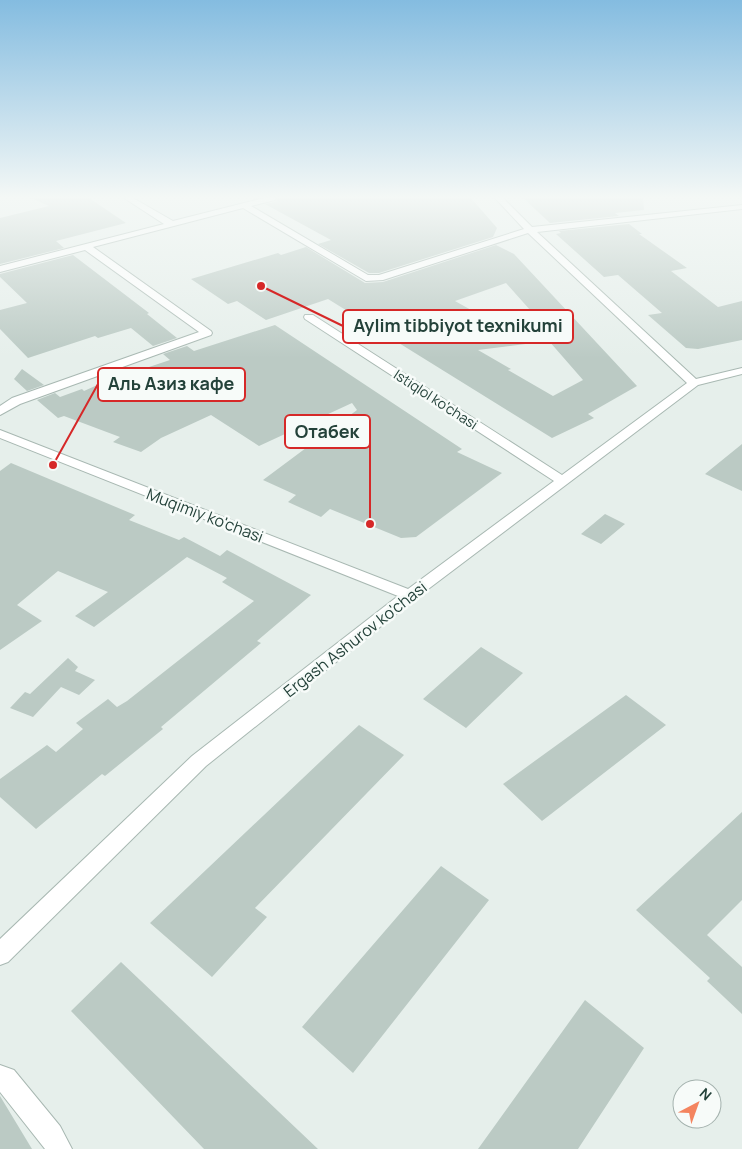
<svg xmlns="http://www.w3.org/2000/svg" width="742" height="1149" font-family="Manrope,sans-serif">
	<rect width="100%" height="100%" fill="#e6efeb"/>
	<!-- building -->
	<path fill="#bbcac4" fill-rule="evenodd" d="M31,198H89L126,223L56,241L64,248L0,264V218L49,206Z
		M278,198H471L497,228L493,237L379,273H369L318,244L331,240L265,204L275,202Z
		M523,198H643L644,210L615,213L619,216L550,223Z
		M629,224L642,234H639L687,268L671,271L718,307L742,301V340L698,349L686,348L648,315L662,313L618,275L604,277L556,234L561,233L559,231Z
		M496,245L514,254L637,386L588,414L594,418L552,438L328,299L266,320L237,301L228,304L191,279L278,253L281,255L306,247L365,283L383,282ZM506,283L539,320L498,325L455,301ZM549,341L583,380L553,396L508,370L511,369L478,350Z
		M73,255L149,313L147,314L177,338L153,346L131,328L98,338L95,336L28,358L0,329V310L27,303L0,277V274Z
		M275,325L462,449L457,452L502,473L416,537L401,538L330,509L321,517L288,502L296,495L263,480L357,410L352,403L259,446L211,415L161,438L141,452L113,442L120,437L64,416L58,418L37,400L55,393L60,397L82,389L84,391L104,382L170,360L163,354L187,346L194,351Z
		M22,369L44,385L27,391L14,379Z
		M742,444V491L705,474Z
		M11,463L135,515L129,520L179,540L184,537L220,556L227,550L311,595L257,641L261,643L161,727L163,729L105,776L102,774L36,829L0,797V779L47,745L56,752L83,729L76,723L108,699L117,707L127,701L254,601L222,582L227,578L187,557L94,627L75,616L108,592L58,571L17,605L42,621L0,650V471Z
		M605,514L625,524L601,544L581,534Z
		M481,647L523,673L466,728L423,699Z
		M68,658L78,667L75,671L95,680L79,695L61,687L33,717L10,708L25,692L30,694Z
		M626,695L666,725L542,821L503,784Z
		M359,725L404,755L255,908L267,917L212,977L150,923Z
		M742,812V900L707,935L742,967V1014L707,981L710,978L636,910Z
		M441,866L489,900L353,1073L302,1027Z
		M121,962L318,1149H204L71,1011Z
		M585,1000L644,1048L578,1149H478Z
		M0,1096L32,1149H0Z"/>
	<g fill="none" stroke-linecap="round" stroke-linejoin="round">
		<defs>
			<path id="minor" d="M124,198H133L173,221L264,198H276L275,200L251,206L368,275H379L524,229L495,198H503L532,227L742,205V209L537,232L696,379L742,368V374L698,385L415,599L206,766L8,962L0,965V939L192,756L398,596L0,438V430L408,589L554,481L305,319L304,317L305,315H313L562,475L687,383L528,233L383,280L366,281L243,208L93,247L211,331L212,333L211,335L20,404L0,415V406L12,398L199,332L85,250L0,272V266L164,224Z
				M0,1065L14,1070L60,1126L72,1149H45L0,1092Z"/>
		</defs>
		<!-- minor casing -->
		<use href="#minor" stroke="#a8b8b2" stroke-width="2"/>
		<!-- minor -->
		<use href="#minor" fill="#fff" fill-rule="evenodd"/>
	</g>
	<!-- sky -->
	<linearGradient id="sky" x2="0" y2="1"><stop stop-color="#84bce0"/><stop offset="0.55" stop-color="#f4f8f6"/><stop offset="1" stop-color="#f4f8f6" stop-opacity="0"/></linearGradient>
	<rect width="742" height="358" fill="url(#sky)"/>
	<g text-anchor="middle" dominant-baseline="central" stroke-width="5" stroke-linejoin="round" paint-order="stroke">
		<!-- far-street labels -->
		<g font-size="14" fill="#24423a" stroke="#f7fbf9">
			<text transform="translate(436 399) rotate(33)">Istiqlol ko'chasi</text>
		</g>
		<!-- street labels -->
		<g font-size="16" fill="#24423a" stroke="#f7fbf9">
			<text transform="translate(205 515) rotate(21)">Muqimiy ko'chasi</text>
			<text transform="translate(355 639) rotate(-38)">Ergash Ashurov ko'chasi</text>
		</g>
	</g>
	<!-- callouts -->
	<path fill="none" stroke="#d62828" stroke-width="2" d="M261 286L343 326M53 465L98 384M370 524L370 432"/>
	<g fill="#d62828" stroke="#f7fbf9" stroke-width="2">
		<circle cx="261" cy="286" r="5"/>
		<circle cx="53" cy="465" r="5"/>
		<circle cx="370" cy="524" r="5"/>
	</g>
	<g fill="#f7fbf9" stroke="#d62828" stroke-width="2">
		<rect x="343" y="310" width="230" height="33" rx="5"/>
		<rect x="98" y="368" width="147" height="33" rx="5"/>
		<rect x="285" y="415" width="85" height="33" rx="5"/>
	</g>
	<g font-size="18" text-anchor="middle" font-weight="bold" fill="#24423a">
		<text x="458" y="332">Aylim tibbiyot texnikumi</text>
		<text x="171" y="390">Аль Азиз кафе</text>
		<text x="327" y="438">Отабек</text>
	</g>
	<!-- north arrow -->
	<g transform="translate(697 1104) rotate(41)"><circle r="24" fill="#f7fbf9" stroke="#a3b1ad"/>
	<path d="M0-4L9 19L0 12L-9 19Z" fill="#f4845f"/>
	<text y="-8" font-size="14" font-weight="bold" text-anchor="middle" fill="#24423a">N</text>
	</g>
</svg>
